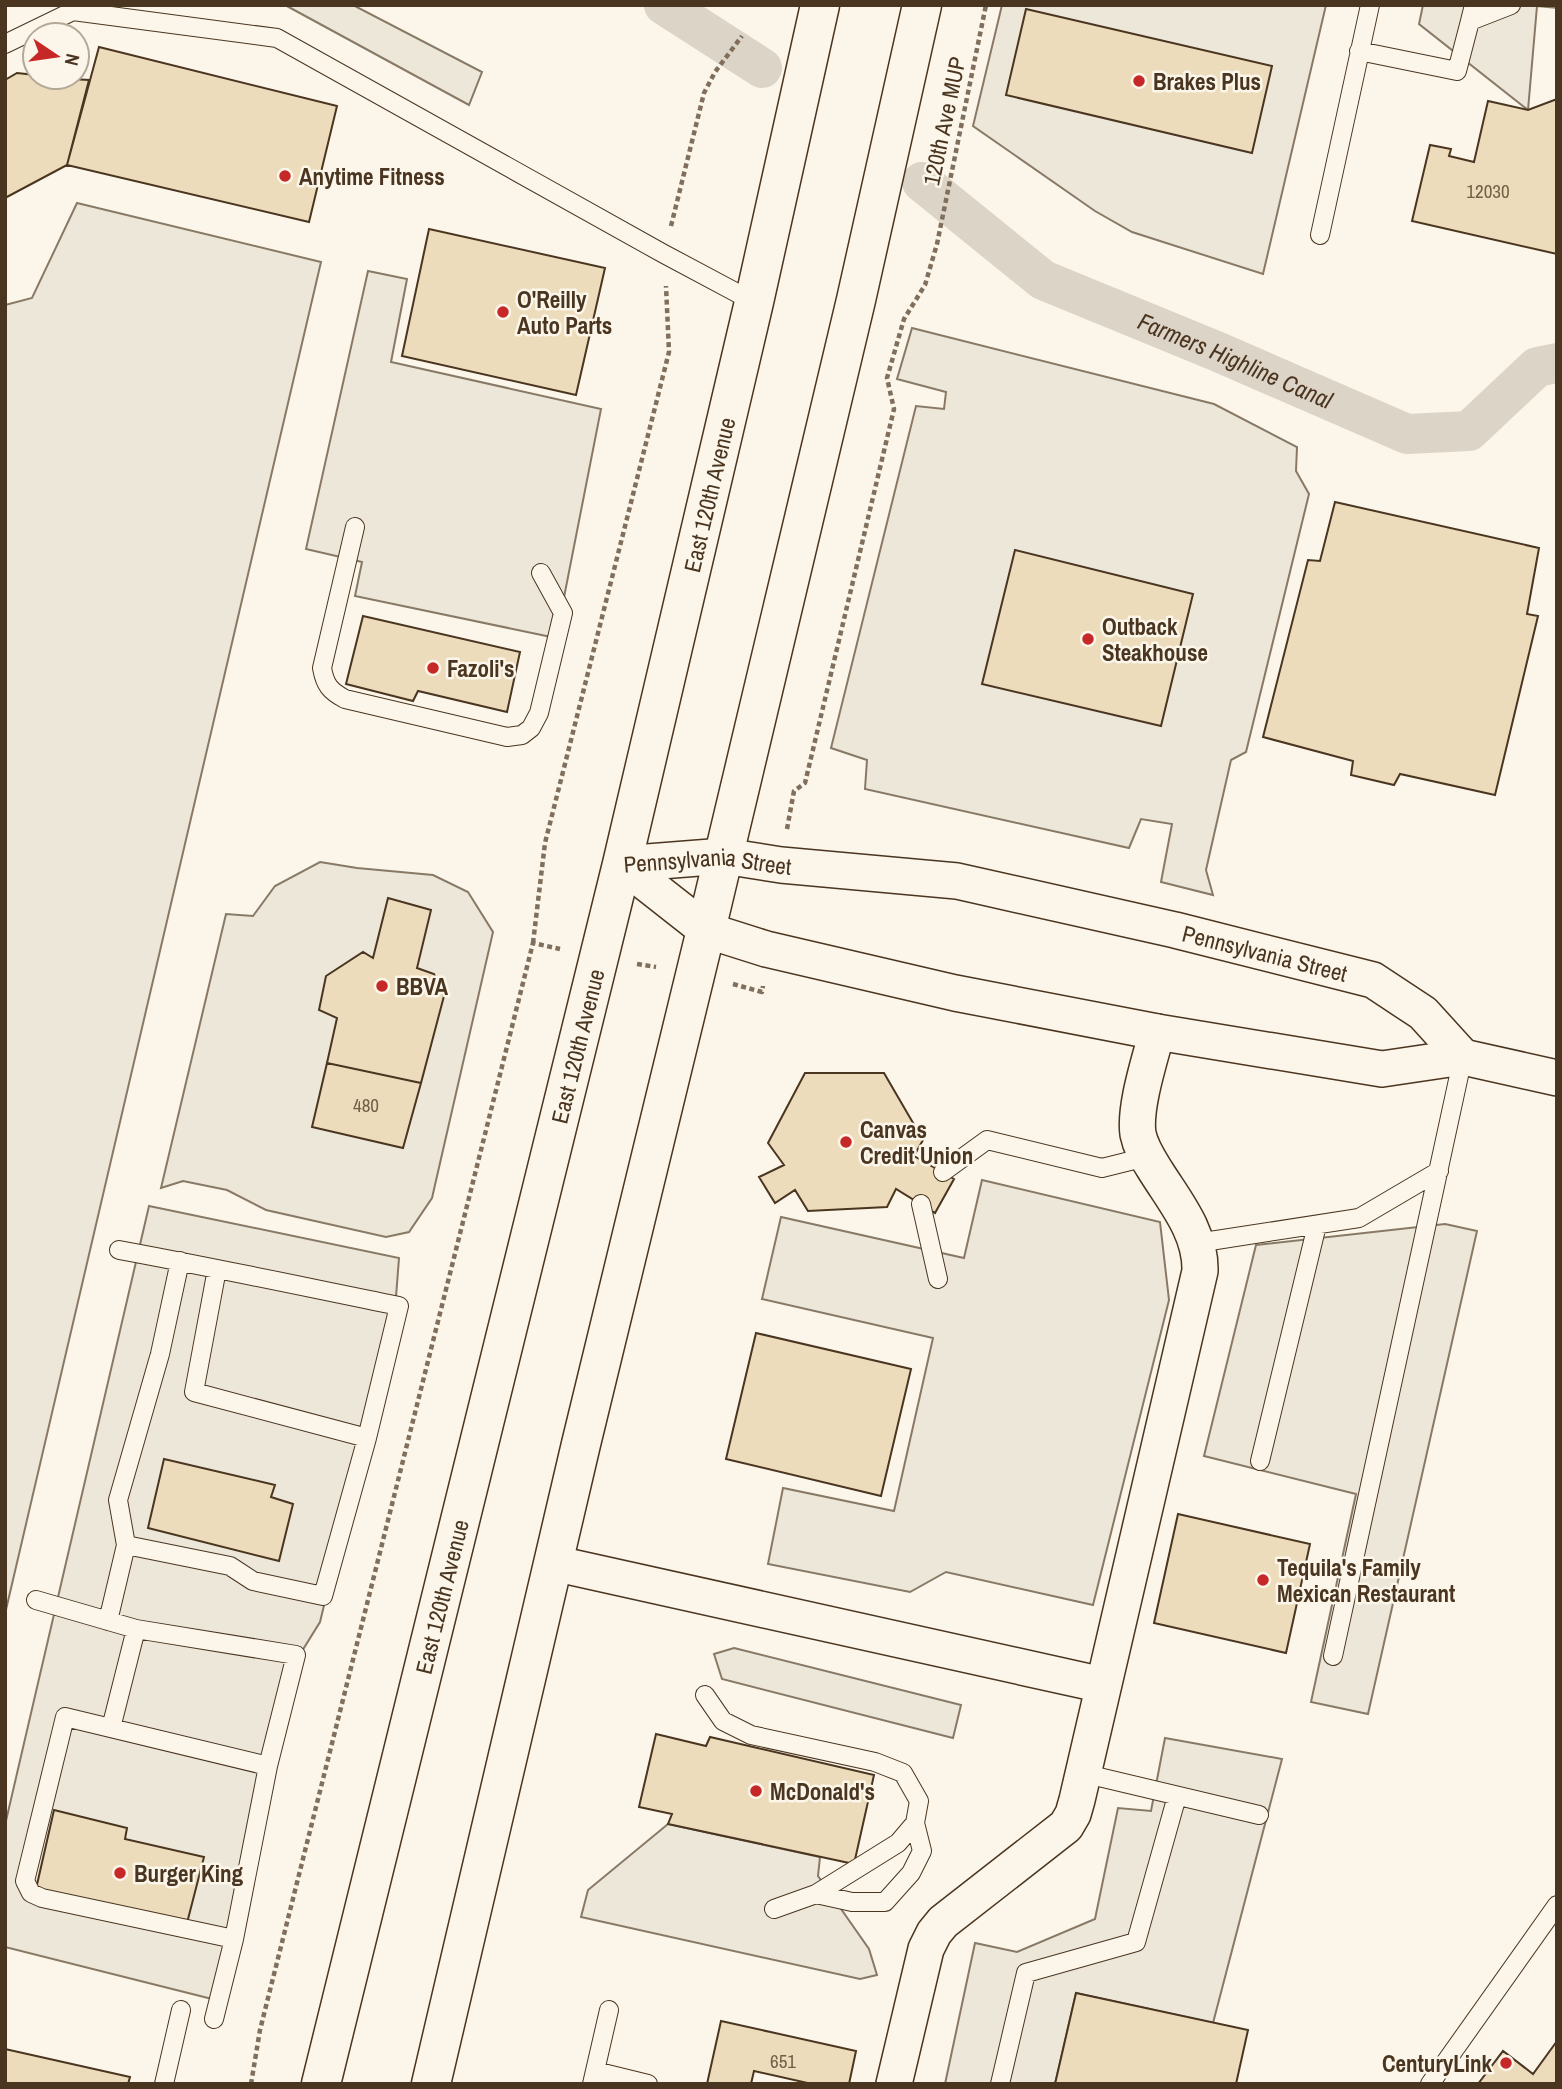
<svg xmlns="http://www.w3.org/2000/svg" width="1562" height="2089" font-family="'Archivo Narrow',sans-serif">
	<rect width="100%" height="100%" fill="#fbf6e9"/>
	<!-- parking -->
	<path fill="#ede7d9" stroke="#887966" stroke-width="2" d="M285,5H353L482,72L469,105Z
		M1002,5H1326L1263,274L1132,232L1095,211L973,126Z
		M1423,5H1557V8L1537,6L1528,110L1419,24Z
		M77,203L321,262L5,1614V305L32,298Z
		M368,271L407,279L391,362L601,409L556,638L355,596L362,562L306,549Z
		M912,328L1214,404L1297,447L1296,471L1309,494L1246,752L1231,760L1206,870L1213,895L1161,882L1172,824L1141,819L1129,848L865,789L867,760L831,748L916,406L944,409L946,392L897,379Z
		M320,862L357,868L433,875L468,892L493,932L432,1198L409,1232L386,1237L266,1210L227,1190L183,1181L161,1188L226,914L253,916L275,886Z
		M982,1180L1160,1222L1169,1300L1093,1605L946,1572L910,1592L768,1564L783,1488L894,1511L933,1338L762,1299L781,1217L964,1258Z
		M149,1206L399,1258L395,1310L320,1622L299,1656L220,2001L5,1947V1825Z
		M1445,1224L1477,1231L1368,1714L1311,1702L1356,1494L1204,1456L1256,1245Z
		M734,1648L961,1705L953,1738L722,1679L714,1654Z
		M1165,1738L1282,1759L1213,2023L1076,1993L1055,2084H945L975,1943L1017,1952L1095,1919L1118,1808L1151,1811Z
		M668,1824L820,1857L818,1876L869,1949L877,1975L860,1979L581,1917L588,1890Z"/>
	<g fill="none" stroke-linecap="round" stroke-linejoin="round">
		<!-- canal -->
		<g stroke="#dcd4c6" stroke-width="40">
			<path d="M664,5L762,68"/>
			<path id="s1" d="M922,182L1043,280L1216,351L1407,434L1469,431L1537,367L1557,363"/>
		</g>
	</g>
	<!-- building -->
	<path fill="#ecdcbc" stroke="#4a3520" stroke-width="2" d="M1026,9L1272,66L1252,153L1006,95Z
		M99,47L337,106L309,222L67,165Z
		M17,73L35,75V77L89,80L67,165L5,198V80Z
		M1557,99V254L1412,221L1430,145L1451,149L1449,156L1474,162L1488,101L1528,110Z
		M429,229L605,268L576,395L402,356Z
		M1335,502L1539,548L1527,614L1538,616L1495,795L1400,774L1394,785L1351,775L1353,761L1263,737L1308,560L1320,561Z
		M1015,550L1193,594L1161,726L982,684Z
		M363,616L520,652L507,712L418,691L413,701L346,684Z
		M388,898L431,910L417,968L434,974L444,996L421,1083L327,1063L337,1018L319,1010L326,976L363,952L373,958Z
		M327,1063L421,1083L403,1148L312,1127Z
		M805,1073H884L923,1140L914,1156L954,1179L935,1213L896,1189L887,1207L808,1211L795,1190L775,1203L759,1177L784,1165L768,1143Z
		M756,1333L911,1369L881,1496L726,1459Z
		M164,1459L275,1485L271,1497L293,1504L279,1561L148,1528Z
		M1178,1514L1310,1544L1286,1653L1154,1623Z
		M656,1734L706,1746L710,1737L874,1775L854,1864L668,1824L672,1814L639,1807Z
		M54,1810L127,1828L125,1839L204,1857L187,1923L36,1889Z
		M1076,1993L1248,2030L1236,2084H1055Z
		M721,2021L856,2051L849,2084H812L754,2071L751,2084H707Z
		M1557,2041V2084H1478L1503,2051L1533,2074Z
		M5,2049L130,2077L128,2084H5Z"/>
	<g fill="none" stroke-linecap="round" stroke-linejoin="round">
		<defs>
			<path id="service" d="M1474,5L1470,21L1511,5
				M5,44L73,11L277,38L664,254L754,302
				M1359,51L1457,71L1470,21
				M1320,235L1370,5
				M355,527L322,668C325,685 330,691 345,699L507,737L522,735L531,728L539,713L563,613L541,573
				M943,1172L987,1140L1102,1168L1146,1157
				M921,1204L938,1279
				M1197,1243L1359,1218L1439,1171
				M119,1250C212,1267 305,1287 399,1306L367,1438L194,1392L217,1269
				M1260,1461L1317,1225
				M126,1545L230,1566L253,1581L323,1596L367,1438
				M36,1600L136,1629L111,1728
				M108,1621L126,1545L118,1500L160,1354L180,1261
				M136,1629L296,1655L268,1766
				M1333,1656L1463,1057
				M705,1695L723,1721L751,1735L875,1762L903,1773L919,1801L915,1823L898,1843L816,1894L774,1909
				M1082,1773L1259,1815
				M816,1894L852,1902H885L911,1873L922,1851L915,1823
				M214,2019L234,1939L268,1766L65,1717L25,1881L31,1893L42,1898L234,1939
				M595,2071L648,2084
				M164,2084L181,2010
				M592,2084L609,2010
				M1000,2084L1026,1973L1136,1942L1177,1796
				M1430,2084L1557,1905"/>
			<g id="minor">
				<path d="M622,864L706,930L766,949L955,993L1157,1032L1382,1069L1463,1057L1557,1078"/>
				<path id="s2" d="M622,864L724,856L781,865L957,881L1175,930L1373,980L1423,1013L1463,1057"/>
				<path d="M553,1563L1103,1685"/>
				<path d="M894,2084L926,1949L934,1933L943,1922L1066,1826L1073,1814L1077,1800L1200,1271C1201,1233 1176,1203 1157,1173C1149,1160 1141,1149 1138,1134C1134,1107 1150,1059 1157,1032"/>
			</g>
			<g id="primary">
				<path id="s3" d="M321,2084L622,864L754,302L820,5"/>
				<path d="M431,2084L581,1444L706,930L856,300L922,5"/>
			</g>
		</defs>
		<!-- service casing -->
		<use href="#service" stroke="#4a3520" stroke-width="20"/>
		<!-- minor casing -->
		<use href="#minor" stroke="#4a3520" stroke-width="38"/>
		<!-- primary casing -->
		<use href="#primary" stroke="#4a3520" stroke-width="41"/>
		<!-- path -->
		<path stroke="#7f6f5c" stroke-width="4.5" stroke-dasharray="5 3.5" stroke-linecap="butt" d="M671,226L704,93L715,72L742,36
			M787,829L794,791L805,783L894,409L887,378L904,319L925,285L937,244L986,5
			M533,943L545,843L669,352L666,286
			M637,964L656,967
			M733,984L762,992L763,986
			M251,2084L260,2030L533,943L560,949"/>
		<!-- service -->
		<use href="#service" stroke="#fbf6e9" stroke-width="18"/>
		<!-- minor -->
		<use href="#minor" stroke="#fbf6e9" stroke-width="35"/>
		<!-- primary -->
		<use href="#primary" stroke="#fbf6e9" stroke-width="38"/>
	</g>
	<!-- markers -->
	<g fill="#c62828" stroke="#fbf6e9" stroke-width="2.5">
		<circle cx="1139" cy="81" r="7"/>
		<circle cx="285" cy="176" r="7"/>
		<circle cx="503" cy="312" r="7"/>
		<circle cx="1088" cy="639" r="7"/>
		<circle cx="433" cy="668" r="7"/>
		<circle cx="382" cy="986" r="7"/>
		<circle cx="846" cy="1142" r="7"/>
		<circle cx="1263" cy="1580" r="7"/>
		<circle cx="756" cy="1791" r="7"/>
		<circle cx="120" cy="1873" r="7"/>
		<circle cx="1506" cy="2063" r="7"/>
	</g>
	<g text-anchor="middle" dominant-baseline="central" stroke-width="5" stroke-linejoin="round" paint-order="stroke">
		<!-- number labels -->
		<g font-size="19" fill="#725f47">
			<text x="1488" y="191">12030</text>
			<text x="366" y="1105">480</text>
			<text x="783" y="2061">651</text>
		</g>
		<!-- poi labels -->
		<g font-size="23" font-weight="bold" fill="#4a3520" stroke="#fbf6e9" text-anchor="start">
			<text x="1153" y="81">Brakes Plus</text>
			<text x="299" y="176">Anytime Fitness</text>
			<text x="517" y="299">O'Reilly<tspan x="517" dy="26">Auto Parts</tspan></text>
			<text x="1102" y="626">Outback<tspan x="1102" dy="26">Steakhouse</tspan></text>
			<text x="447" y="668">Fazoli's</text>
			<text x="396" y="986">BBVA</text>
			<text x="860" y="1129">Canvas<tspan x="860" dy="26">Credit Union</tspan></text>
			<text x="1277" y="1567">Tequila's Family<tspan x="1277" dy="26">Mexican Restaurant</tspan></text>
			<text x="770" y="1791">McDonald's</text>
			<text x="134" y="1873">Burger King</text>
			<text x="1492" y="2063" text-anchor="end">CenturyLink</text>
		</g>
		<!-- street labels -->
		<g font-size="23" fill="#4a3520" stroke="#fbf6e9">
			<text transform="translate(944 121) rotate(-78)">120th Ave MUP</text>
			<text stroke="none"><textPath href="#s3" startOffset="1636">East 120th Avenue</textPath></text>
			<text stroke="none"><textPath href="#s2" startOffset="86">Pennsylvania Street</textPath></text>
			<text stroke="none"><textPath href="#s2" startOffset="653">Pennsylvania Street</textPath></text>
			<text stroke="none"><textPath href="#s3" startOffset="1069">East 120th Avenue</textPath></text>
			<text stroke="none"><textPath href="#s3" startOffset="502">East 120th Avenue</textPath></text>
		</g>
		<!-- water labels -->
		<g font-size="24" font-style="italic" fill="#4a3520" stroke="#fbf6e9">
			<text stroke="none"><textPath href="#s1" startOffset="364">Farmers Highline Canal</textPath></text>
		</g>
	</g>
	<!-- border -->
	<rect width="1562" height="2089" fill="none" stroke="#4a3520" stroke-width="14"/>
	<!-- north arrow -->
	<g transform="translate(56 56) rotate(103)"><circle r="33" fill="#fbf6e9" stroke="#b4a999" stroke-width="2"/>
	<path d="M0-5L12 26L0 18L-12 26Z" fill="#c62828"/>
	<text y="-10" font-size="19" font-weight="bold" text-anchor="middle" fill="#4a3520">N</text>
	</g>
</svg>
